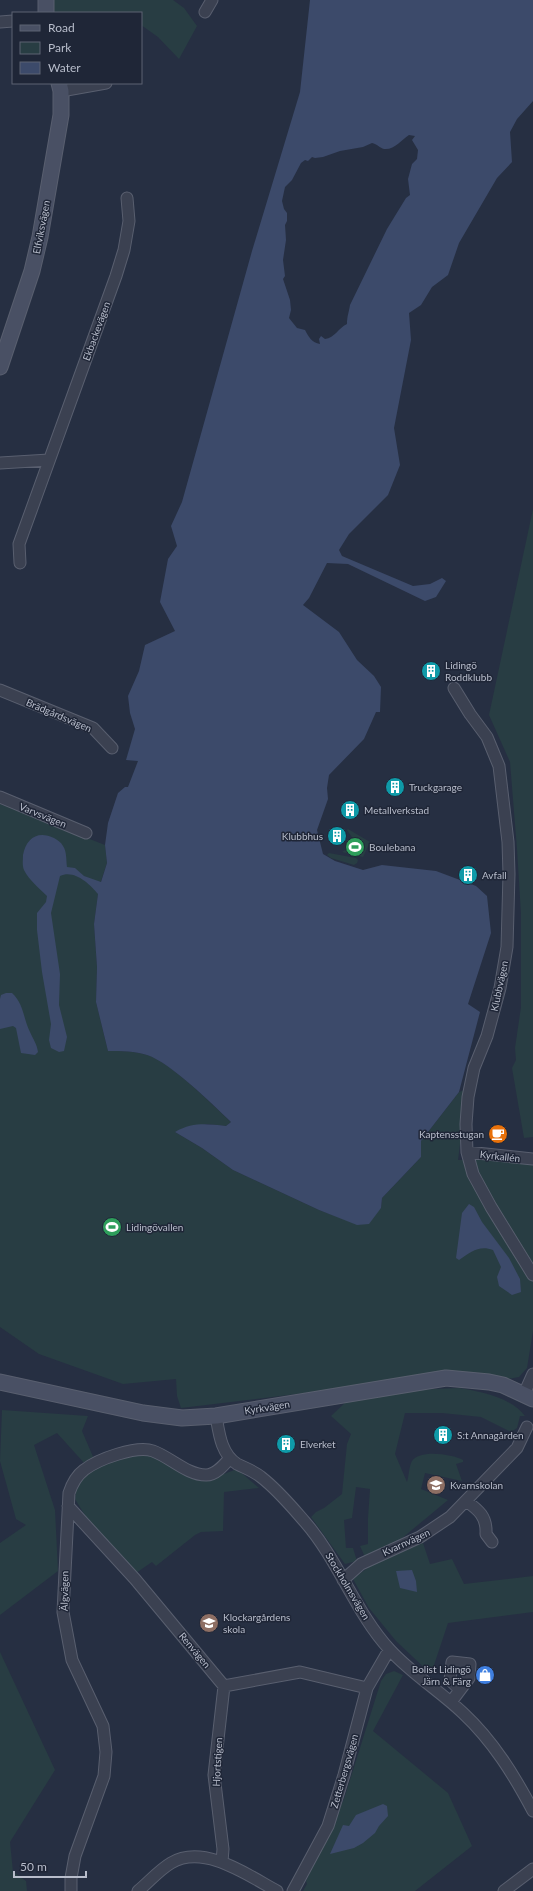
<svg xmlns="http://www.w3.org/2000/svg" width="533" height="1891" font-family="Lato,sans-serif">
	<rect width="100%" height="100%" fill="#262f42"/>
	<!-- green -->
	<path fill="#283d43" d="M50,0H173L184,8L197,26L179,59L158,37L141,25V13H51Z
		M533,509V1137L524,1138L512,1068L516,1060L515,1048L521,1007V914L517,849L510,762L489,715Z
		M0,804L105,845L107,863L99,887L94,924L97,967L96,1002L108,1051C121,1051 135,1051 147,1055C172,1063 211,1104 231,1122L226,1126L207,1124L175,1132L202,1148L233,1170L319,1210L357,1224L381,1208L382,1198L421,1157V1141L459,1092L467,1089L458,1160L491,1159L533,1164V1331L527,1368L519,1377L508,1379L474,1372L436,1374L362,1386L181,1408L177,1396L176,1379L123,1384L39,1354L0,1327Z
		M348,829L370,842L363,857L342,852L356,843L347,830Z
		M329,853L356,858L358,860L357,863L354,865L331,858L327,855Z
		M459,1388C482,1392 510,1397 525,1416H520L517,1428L511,1432L481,1417L442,1413H405L395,1454L407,1482C409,1476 409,1466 412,1461C419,1449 453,1454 463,1460V1462L456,1464L462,1481L425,1473L421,1489L448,1500L395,1544L365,1557L360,1546L368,1544V1518L370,1489L356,1487L352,1518L344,1520L346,1548H353L357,1561L345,1564L311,1517L316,1512L324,1508L342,1494L347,1444L351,1434L331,1416L349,1399L410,1390Z
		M2,1410L88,1416L82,1431L94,1459L85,1464L57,1433L34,1445L55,1510L58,1571L0,1615V1543L26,1525L16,1519L0,1461Z
		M143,1454L154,1455L216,1477L237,1469L259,1488L224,1492L223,1531L201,1532L195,1535L156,1566L152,1562L136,1573L86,1517L75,1499C76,1494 76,1487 78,1483C87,1467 126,1457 143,1454Z
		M423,1543L430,1564L452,1559L464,1584L533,1576V1612L448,1623L431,1674L396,1641L369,1608L353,1579L378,1560Z
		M0,1652L55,1770L10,1842L13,1872L26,1881L27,1891H0Z
		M394,1671L403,1675L373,1731L448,1793L472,1846L415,1891H303L307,1884L306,1881L344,1799L381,1681L386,1674Z"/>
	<!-- water -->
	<path fill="#3c4a6a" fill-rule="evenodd" d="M310,0H533V101L517,119L510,132L512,162L497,178L459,243L448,275L432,287L421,305L409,313L411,340L394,428L400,465L388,495L349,534L339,550L342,556L413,586L430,584L442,578L446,581L436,597L425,601L348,564L327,563L309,598L303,605L339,632L357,660L374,676L381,687L380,712H376L364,739L329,775L327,788L328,799L317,830L323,854L335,861L363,870L382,865L436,871L476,886L487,896L491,933L468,1004L480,1012L459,1092L421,1141V1157L382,1198L381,1208L369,1224L357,1225L319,1210L233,1170L202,1148L175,1132C193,1122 206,1124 226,1126L231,1122C212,1104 171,1063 147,1055C135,1051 121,1051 108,1051L96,1002L97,967L94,924L98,894C90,884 74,869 60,876L51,913L60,974L59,1005L67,1037L64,1051L59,1052L51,1048L49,1040L51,1024L42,972L37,930V913L46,902L47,896C39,888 29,880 24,870C22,865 23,860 23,855C26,838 38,830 54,838C57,840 61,842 63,846C67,852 66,860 67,867L75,868L84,876L101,882L107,863L105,845L108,823L118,793L125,787H128L138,761L126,760L135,729L130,713L128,696L139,671L145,645L175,631L160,602L168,559L177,546L171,526L182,502L252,251L300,92ZM409,135L415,136L412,140L418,150L417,159L412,164L408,179L410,195L406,198L387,229L350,305C349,312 347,316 347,324C338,328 335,338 325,339L321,336L319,339L320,344C312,343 308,336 305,330L297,328L289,318L291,310L290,300L283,279L285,276L283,260L286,240L285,225L287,221V213L284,209L282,201L285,187L292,180L301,163L305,160L308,161L312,157L315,158L323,157L340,151L363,147L372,143C377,144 380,148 384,149C395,150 401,140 409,135Z
		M6,993H12C24,1004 23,1018 30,1032C33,1039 37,1044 38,1052L35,1055L21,1053L16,1028L13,1026L0,1029V999L1,995Z
		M469,1204L474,1207L482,1222L509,1258L520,1279L521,1292L512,1295L499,1286L497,1277L501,1267L493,1250C479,1245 471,1252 459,1260L456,1258L462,1213Z
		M412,1570L416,1581L417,1592L400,1588L396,1571Z
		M383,1804L387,1806L388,1816L379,1826L375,1833L363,1843L354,1848L330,1854L343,1825L349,1826L356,1815Z"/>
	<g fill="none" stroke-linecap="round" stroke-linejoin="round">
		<defs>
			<path id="street" d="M205,12L212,0
				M0,22L13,21
				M61,91L106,83
				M0,463L49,460
				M20,563L19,544L116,276L124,250L129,221L127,198
				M454,688L470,714L487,737L499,766L508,842L509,874L507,947L500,988L487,1036L474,1068L468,1097L466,1124L467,1152L473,1174L491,1207L533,1275
				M0,690L93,728L112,748
				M0,797L86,833
				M467,1152L533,1159
				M524,1394L533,1374
				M216,1416C219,1433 221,1454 237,1464C245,1468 254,1471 261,1477C278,1490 291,1506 305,1522C339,1561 355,1612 390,1650C412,1674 440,1691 463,1713C493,1741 514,1775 533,1811
				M466,1501C479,1510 487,1517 486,1534L492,1542
				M68,1506L135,1579L224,1686L300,1672L367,1688
				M343,1580L361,1564L420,1537L450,1517L517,1448L527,1427
				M451,1702L469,1678L470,1664L452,1662L450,1680L459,1689
				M222,1862L223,1849L214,1775L224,1686
				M71,1891V1878L75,1856L104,1776L106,1752L103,1726L72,1660L63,1612L69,1493C72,1484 76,1476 84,1470C98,1459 137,1445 153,1451C170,1457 187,1475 206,1475C216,1475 224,1465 230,1458
				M138,1891C149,1882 159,1870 171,1863C204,1843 249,1876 277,1891
				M293,1891L328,1826L344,1775L367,1688L389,1650
				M504,1891L533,1869"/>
			<path id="secondary" d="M46,13V0
				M0,367L32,271L40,237L61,115V91L59,83
				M0,1382L143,1413L182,1418L216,1416L446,1378L489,1382L503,1385L533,1399"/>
		</defs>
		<!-- street casing -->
		<use href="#street" stroke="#595f6f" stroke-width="13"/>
		<!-- secondary casing -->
		<use href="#secondary" stroke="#595f6f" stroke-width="17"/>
		<!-- street -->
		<use href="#street" stroke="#3b4151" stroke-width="11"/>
		<!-- secondary -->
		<use href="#secondary" stroke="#495064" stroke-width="15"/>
	</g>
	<!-- icons -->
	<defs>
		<symbol id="building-disc" viewBox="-11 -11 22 22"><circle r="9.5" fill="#0f9aa8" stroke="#1f2637"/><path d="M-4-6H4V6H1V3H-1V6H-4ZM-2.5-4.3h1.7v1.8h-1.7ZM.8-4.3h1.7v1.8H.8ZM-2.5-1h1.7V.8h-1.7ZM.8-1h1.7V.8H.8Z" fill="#fff"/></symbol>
		<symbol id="stadium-disc" viewBox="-11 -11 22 22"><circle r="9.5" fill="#2e9e5b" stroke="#1f2637"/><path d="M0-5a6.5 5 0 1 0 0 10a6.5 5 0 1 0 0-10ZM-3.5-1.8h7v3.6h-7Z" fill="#fff"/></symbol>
		<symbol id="cafe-disc" viewBox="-11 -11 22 22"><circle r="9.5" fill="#e8710a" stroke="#1f2637"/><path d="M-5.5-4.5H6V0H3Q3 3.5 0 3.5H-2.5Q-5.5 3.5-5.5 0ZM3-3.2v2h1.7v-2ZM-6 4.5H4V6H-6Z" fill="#fff"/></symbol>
		<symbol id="school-disc" viewBox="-11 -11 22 22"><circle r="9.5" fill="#8d6e63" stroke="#1f2637"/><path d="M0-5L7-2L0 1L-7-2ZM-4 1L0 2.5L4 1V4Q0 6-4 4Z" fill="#fff"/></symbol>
		<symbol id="shop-disc" viewBox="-11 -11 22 22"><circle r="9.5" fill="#3f7fe0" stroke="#1f2637"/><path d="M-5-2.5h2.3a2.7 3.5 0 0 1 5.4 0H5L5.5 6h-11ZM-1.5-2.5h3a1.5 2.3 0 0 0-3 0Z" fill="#fff"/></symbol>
	</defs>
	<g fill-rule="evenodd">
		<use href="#building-disc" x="420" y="660" width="22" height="22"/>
		<use href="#building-disc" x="384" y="776" width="22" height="22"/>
		<use href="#building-disc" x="339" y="799" width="22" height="22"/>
		<use href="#building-disc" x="326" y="825" width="22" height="22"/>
		<use href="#stadium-disc" x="344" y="836" width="22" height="22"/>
		<use href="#building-disc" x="457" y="864" width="22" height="22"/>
		<use href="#cafe-disc" x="487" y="1123" width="22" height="22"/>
		<use href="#stadium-disc" x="101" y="1216" width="22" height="22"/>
		<use href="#building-disc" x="432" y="1424" width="22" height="22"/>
		<use href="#building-disc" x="275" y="1433" width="22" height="22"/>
		<use href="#school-disc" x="425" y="1474" width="22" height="22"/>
		<use href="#school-disc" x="198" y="1612" width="22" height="22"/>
		<use href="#shop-disc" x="474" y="1664" width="22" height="22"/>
	</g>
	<g text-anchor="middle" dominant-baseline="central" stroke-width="3" stroke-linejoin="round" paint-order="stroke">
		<!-- street labels -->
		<g font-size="10" fill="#b8bdcb" stroke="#1f2637">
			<text transform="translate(41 227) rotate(-79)">Elfviksvägen</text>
			<text transform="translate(96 331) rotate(-70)">Ekbackevägen</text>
			<text transform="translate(59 715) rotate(23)">Brädgårdsvägen</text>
			<text transform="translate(43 815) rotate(22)">Varvsvägen</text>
			<text transform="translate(499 986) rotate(-78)">Klubbvägen</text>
			<text transform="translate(500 1156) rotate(6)">Kyrkallén</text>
			<text transform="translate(267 1407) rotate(-9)">Kyrkvägen</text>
			<text transform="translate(406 1542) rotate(-25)">Kvarnvägen</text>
			<text transform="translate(348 1586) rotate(59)">Stockholmsvägen</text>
			<text transform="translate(64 1591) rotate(-89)">Älgvägen</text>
			<text transform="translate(195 1650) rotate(50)">Renvägen</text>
			<text transform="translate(217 1762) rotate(-87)">Hjortstigen</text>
			<text transform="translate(344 1771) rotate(-74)">Zetterbergsvägen</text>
		</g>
		<!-- poi labels -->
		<g font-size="10" fill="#b8bdcb" stroke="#1f2637" text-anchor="start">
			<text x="445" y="665">Lidingö<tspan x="445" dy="12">Roddklubb</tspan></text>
			<text x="409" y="787">Truckgarage</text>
			<text x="364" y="810">Metallverkstad</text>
			<text x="323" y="836" text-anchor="end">Klubbhus</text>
			<text x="369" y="847">Boulebana</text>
			<text x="482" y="875">Avfall</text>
			<text x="484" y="1134" text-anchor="end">Kaptensstugan</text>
			<text x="126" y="1227">Lidingövallen</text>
			<text x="457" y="1435">S:t Annagården</text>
			<text x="300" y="1444">Elverket</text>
			<text x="450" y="1485">Kvarnskolan</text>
			<text x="223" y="1617">Klockargårdens<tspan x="223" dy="12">skola</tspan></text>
			<text x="471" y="1669" text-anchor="end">Bolist Lidingö<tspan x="471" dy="12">Järn &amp; Färg</tspan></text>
		</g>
	</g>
	<!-- legend -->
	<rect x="12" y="12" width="130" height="72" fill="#1f2637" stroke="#5c6272"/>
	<rect x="20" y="25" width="20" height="6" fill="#495064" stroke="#5c6272"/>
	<text x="48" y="32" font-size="12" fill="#b8bdcb">Road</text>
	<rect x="20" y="42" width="20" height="12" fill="#283d43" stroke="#5c6272"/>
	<text x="48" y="52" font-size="12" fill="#b8bdcb">Park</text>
	<rect x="20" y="62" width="20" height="12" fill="#3c4a6a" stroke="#5c6272"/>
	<text x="48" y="72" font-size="12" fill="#b8bdcb">Water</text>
	<!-- scale -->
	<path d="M14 1871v6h72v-6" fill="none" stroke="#b8bdcb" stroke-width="2"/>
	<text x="20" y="1871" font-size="12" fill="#b8bdcb" stroke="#1f2637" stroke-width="3" paint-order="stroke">50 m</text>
</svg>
